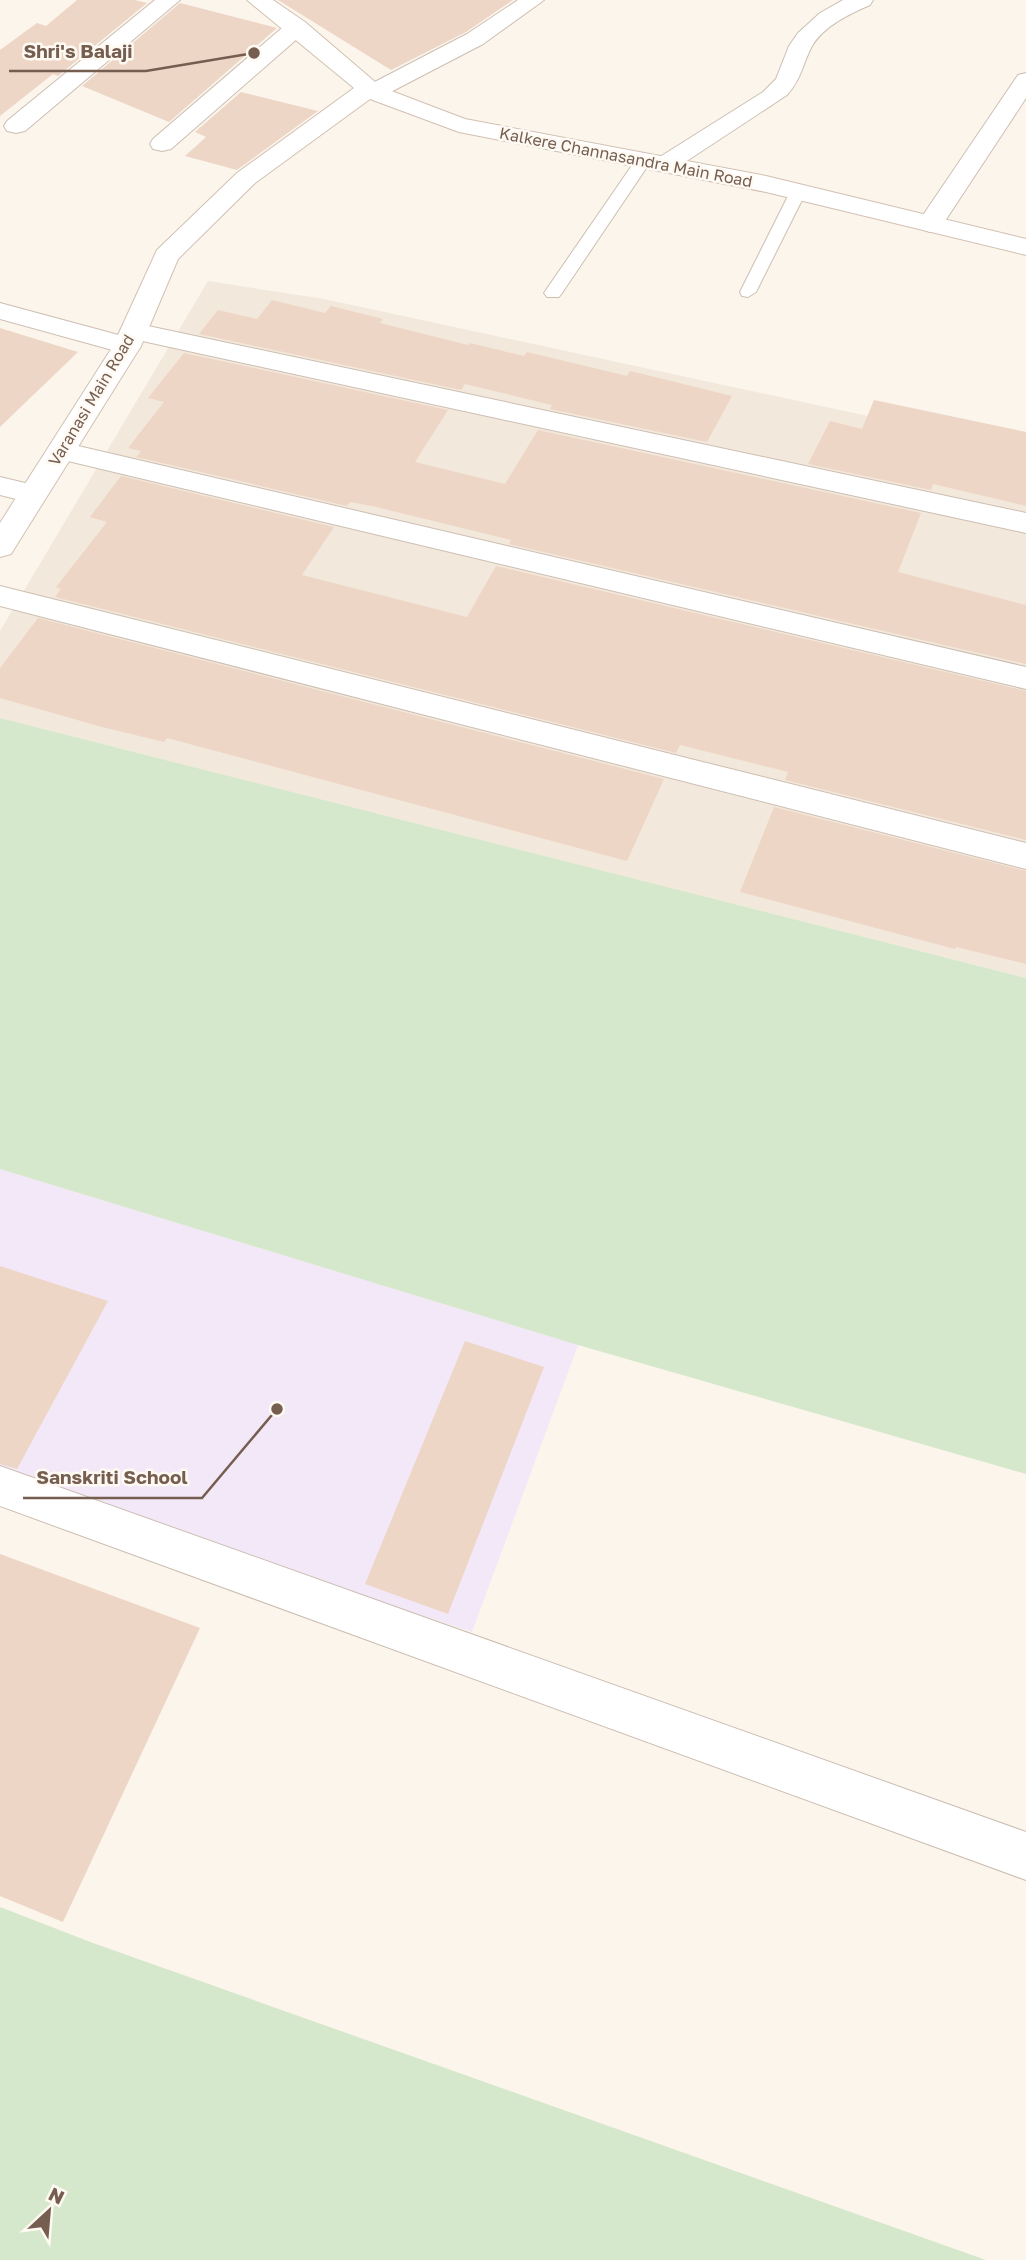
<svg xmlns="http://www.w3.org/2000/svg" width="1026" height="2260" font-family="'Golos Text',sans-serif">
	<rect width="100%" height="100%" fill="#fbf5ec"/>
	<!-- residential -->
	<path fill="#f2e8db" d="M208,281L324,299L1026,450V978L0,718V631Z"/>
	<!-- education -->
	<path fill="#f2e8f8" d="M0,1169L578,1345L472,1632L0,1474Z"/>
	<!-- green -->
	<path fill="#d6e8cb" d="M0,718L1026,978V1474L578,1345L0,1169Z
		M0,1907L93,1943L986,2260H0Z"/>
	<!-- building -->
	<path fill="#eed6c6" d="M77,0H135L147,3L58,76L53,74L0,116V50L37,23L46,26Z
		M278,0H513L466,32L391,70Z
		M180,3L277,28L169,122L82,86Z
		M241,92L318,111L237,170L185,156L206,137L195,132Z
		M272,300L325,313L331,306L383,319L380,323L468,345L470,343L524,356L527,352L627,376L630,371L732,396L707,442L550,409L552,405L465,384L461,390L199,334L218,310L257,319Z
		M0,328L78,352L0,427Z
		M184,353L448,410L415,462L505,484L538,430L921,513L898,572L1026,605V664L509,544L511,540L372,506L350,502L347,506L136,457L141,451L128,448L164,402L148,398Z
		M874,400L1026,432V506L933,484L931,490L808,464L830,421L862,429Z
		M121,476L334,527L302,575L467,617L496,566L1026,691V840L785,780L788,772L680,745L676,753L55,597L61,589L56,587L107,522L90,517Z
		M38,618L664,779L627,861L167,738L164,742L102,727L0,698V668Z
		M774,807L1026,871V964L956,947L955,949L740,892Z
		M0,1266L108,1301L17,1469L0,1464Z
		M465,1341L544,1367L448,1614L365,1584Z
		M0,1554L200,1628L63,1922L0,1896Z"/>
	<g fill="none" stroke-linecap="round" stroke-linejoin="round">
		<defs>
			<path id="lane" d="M643,156L651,161L562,293L559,297H547L544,293L637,158Z
				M798,187L806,192L756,292L748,297L742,296L740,292L790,192Z"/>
			<path id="street" d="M155,0H180L25,131L16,133L7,131L4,126L7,121Z
				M518,0H544L483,44L381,97H365L361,92L365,87L467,34Z
				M843,0H873L870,5C849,14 824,26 812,46C803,63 801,80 787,95L673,170L664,172L655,170L652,165L655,160L763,92L776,79L789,46L798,33L820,13Z
				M297,20L305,22L308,27L305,32L171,149L162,151L153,149L150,144L153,139L289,22Z
				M1026,73V98L943,224L939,229L930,232L921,229L917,224L1018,75Z
				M0,303L137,340L141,346L137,352L127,354L0,319Z
				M134,323L1026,513V533L124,337L120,331L124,325Z
				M61,442L1026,667V689L51,457L47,451L51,445Z
				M0,477L42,487L47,494L42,501L32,503L0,495Z
				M0,586L1026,843V869L0,606Z
				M0,1466L1026,1832V1880L0,1506Z"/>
			<path id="secondary" d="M247,0H273L305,22L381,87L465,119L766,176L1026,239V255L766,192L459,132L370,99L255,183L178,259L141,346L11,554L0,557V523L113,346L157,250L237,173L354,88Z"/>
		</defs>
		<!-- lane casing -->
		<use href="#lane" stroke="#cdbeb2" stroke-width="2"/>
		<!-- street casing -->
		<use href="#street" stroke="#cdbeb2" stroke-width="2"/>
		<!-- secondary casing -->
		<use href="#secondary" stroke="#d2c0b2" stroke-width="2"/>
		<!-- lane -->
		<use href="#lane" fill="#fff" fill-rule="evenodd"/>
		<!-- street -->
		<use href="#street" fill="#fff" fill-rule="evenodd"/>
		<!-- secondary -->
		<use href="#secondary" fill="#fff" fill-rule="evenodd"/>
	</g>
	<g text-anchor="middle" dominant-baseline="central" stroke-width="5" stroke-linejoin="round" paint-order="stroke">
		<!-- far-street labels -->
		<g font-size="16" fill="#755e50" stroke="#fef9f2">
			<text transform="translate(626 157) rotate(11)">Kalkere Channasandra Main Road</text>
			<text transform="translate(91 400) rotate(-59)">Varanasi Main Road</text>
		</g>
	</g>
	<!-- callouts -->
	<path fill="none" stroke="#755e50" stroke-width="2.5" d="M254 53L146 71H9M277 1409L202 1498H23"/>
	<g fill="#755e50" stroke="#fef9f2" stroke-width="2.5">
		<circle cx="254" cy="53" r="7"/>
		<circle cx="277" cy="1409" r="7"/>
	</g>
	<g font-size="19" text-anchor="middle" font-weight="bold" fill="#755e50" stroke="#fef9f2" stroke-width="5" stroke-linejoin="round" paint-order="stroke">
		<text x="78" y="58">Shri's Balaji</text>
		<text x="112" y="1484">Sanskriti School</text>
	</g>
	<!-- north arrow -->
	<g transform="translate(49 2211) rotate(26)" stroke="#fef9f2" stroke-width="5" paint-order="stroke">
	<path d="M0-5L12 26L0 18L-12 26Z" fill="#755e50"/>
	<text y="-10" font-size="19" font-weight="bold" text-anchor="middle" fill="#755e50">N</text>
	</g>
</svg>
